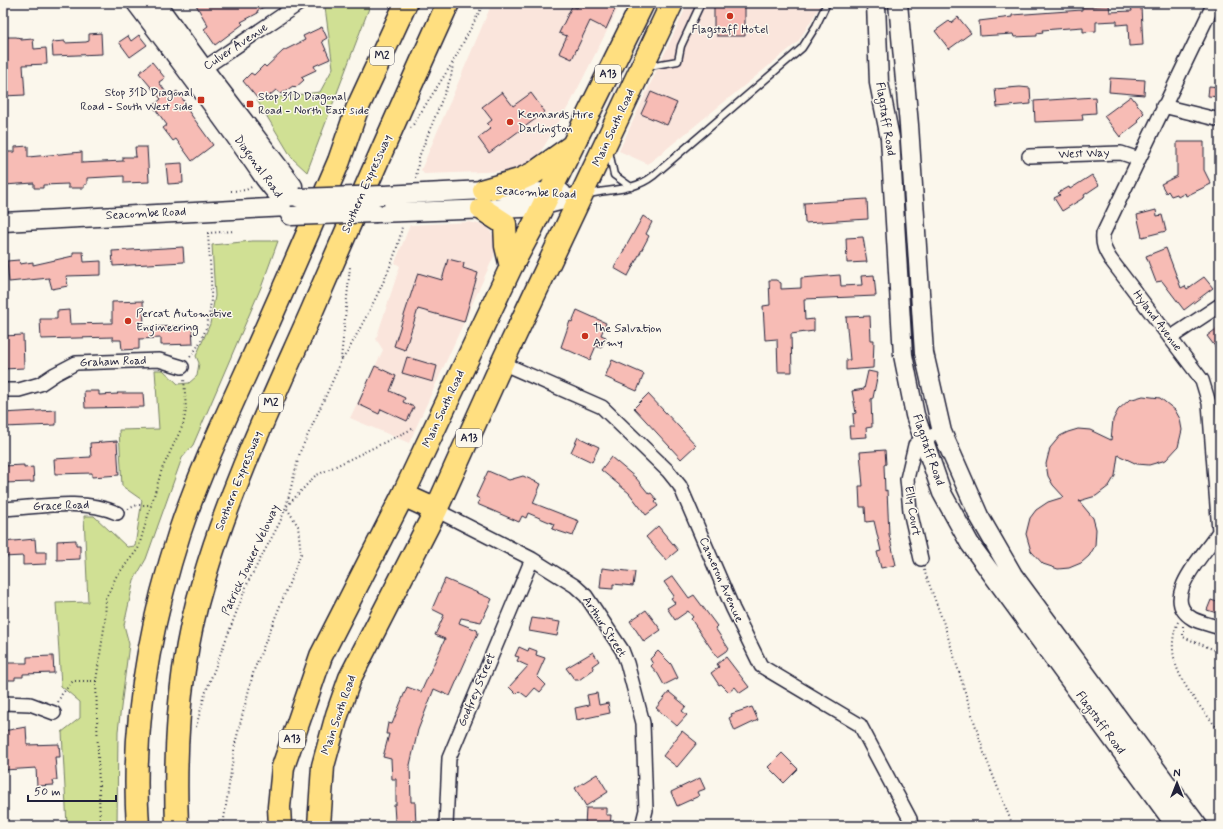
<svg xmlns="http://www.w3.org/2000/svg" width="1223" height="829" font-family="Mynerve,sans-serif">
	<rect width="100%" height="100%" fill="#fbf7ec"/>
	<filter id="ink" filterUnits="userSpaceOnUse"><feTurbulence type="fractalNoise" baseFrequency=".025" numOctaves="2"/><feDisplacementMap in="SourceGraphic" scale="8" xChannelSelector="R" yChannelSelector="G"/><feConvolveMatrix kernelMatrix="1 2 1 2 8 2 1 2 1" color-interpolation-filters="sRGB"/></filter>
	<g filter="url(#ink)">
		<!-- built -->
		<path fill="#fae5dc" d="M492,3H621L571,102L535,161L511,171L424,174L421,170Z
			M688,3H822L798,42L648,164L619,151Z
			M469,222L487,226L496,240L494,256L409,443L350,418L383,350L376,339L400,266L395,263L410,225Z"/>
		<!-- green -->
		<path fill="#d0e094" stroke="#798168" d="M328,3H371L307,172L292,158L257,100L320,92L333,68L325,7Z
			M252,241H278L262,285L193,445L182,458L146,559L134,580L124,625L129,644L118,731L117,826H67L62,732L80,718V702L61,686L56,603L88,602L84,516H94L127,547L135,546L142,500L122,486L119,430L159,429L155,370H163L178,384L189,383L197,376L199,363L196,356L210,324L215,296L212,245Z"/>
		<!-- building -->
		<path fill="#f7bcb5" stroke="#22223b" d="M195,3H270L257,11L258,13L241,22L243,24L215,45L204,29L208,26Z
			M586,3H606L616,7L606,29L590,21L572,59L559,53L567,36L559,33L572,6L577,8L579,5L584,7Z
			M714,3H745V36H717V31L714,28Z
			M1109,5L1110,12L1132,11L1131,7H1141L1143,45L1129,46L1128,24L1117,25V21L1096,22V31L1083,32V27L1042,30L1043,32L1037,33V36L1014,37L1013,34L980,36L979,21L1012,17V15L1082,10V7Z
			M958,17L971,33L949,49L935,31L949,21L951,23Z
			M322,27L327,38L322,41L330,59L314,66L316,70L301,77L304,80L295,88L293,86L281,94L276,90L269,96L257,98L243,81L251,73L254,75L264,65L266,67L283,51L305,40L303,36Z
			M101,33L102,54L53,56L52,42L65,41V43L86,42L89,41V34Z
			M139,35L147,45L130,57L119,42L128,36L131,41Z
			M3,37H16L21,38V40L33,39L34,49L46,48L47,64L23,65L25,95L3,96Z
			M152,62L165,78L159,82L169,97L177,91L186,104L184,105L213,145L192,161L176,139L173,141L163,128L167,125L153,106L161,99L139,73Z
			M1110,78L1145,80L1144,95L1109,92Z
			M1209,86L1220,87V97L1208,96Z
			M1020,87L1030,88L1031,104L997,107L995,89Z
			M502,92L513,106L531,93L545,112L489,153L478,138L491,128L487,124L492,120L482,107Z
			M651,92L677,103L667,125L641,114Z
			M1131,96L1144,113L1137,120L1139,122L1120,137L1104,116Z
			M1095,97L1096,113L1082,114L1083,120L1035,122L1034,101Z
			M1177,142H1204V170L1211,184L1186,196L1185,193L1178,197L1177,194L1171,196L1168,191L1166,193L1161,184L1177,176Z
			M28,146V157L82,152V163L123,161V157H136L135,147H147L149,182L124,183V176L87,178V184L84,185V188H68V184L43,185V188H34V183L4,185L3,163H6V152H15V147Z
			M182,163L183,183L168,184L166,164Z
			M1092,175L1099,185L1084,195L1085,197L1062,211L1054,198L1060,195L1058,193L1069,187L1070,189Z
			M867,199L868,219L805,223L804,203Z
			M1156,210L1157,216L1162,215L1166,231L1142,237L1137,215Z
			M643,216L652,222L646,234L649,236L628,276L614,268Z
			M863,237L867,262L847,263L846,238Z
			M183,247L184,262L113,266L112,251Z
			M1166,248L1181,288L1185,286L1187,289L1204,277L1213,288L1184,310L1162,281L1156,282L1146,256Z
			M73,252H83L84,262L101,261V275L66,276L68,286L52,289L49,278L9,282L7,261L19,260L20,264L33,262V265L73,256Z
			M448,259L464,263L463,268L478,273L464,322L418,309L405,350L394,346L418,273L442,280Z
			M840,275L841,286L862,285L861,276L874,275L876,296L804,299L805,320L814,319V331L791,334L792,372H778L777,339L765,340L763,306L770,305L769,280H776L781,283V289L801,288V278Z
			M143,301L144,327L192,326L193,344L161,345V338L139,339V349L122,350L121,340H113V337L41,339L40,319H57V311L69,310L70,324L112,323V302Z
			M577,310L606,323L601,335L606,337L601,348L596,346L590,360L561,347L570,321L572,322Z
			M870,316L871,340H874L873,368L846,370V360H850L846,317Z
			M1220,326V353L1207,336Z
			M23,335L24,368L3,369V336Z
			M407,357L437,366L433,382L402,373Z
			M612,360L644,374L637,391L605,377Z
			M375,366L396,376L390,391L405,398L403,402L414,407L407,421L381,409L379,414L358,404Z
			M868,371L878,373L873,398L871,399L872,427L866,428L867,437L850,438L849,426H854L853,414L856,413L852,391L864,389Z
			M84,391H99V395L118,394L117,393H143L144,407L85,408Z
			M648,394L696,445L681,459L634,408Z
			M1143,396L1160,398L1175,410L1180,419L1182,430L1178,447L1166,460L1149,465L1137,464L1118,455L1115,476L1109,486L1096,496L1079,501L1093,518L1096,529L1095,546L1089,556L1081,563L1069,568L1058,569L1043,564L1031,551L1026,534L1030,518L1036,510L1048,502L1064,497L1053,485L1048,476L1046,464L1050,448L1060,436L1068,432L1078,429L1090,430L1111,440L1113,420L1118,410L1129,400Z
			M56,410V425L3,427V413Z
			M578,437L599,447L592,462L571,452Z
			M117,441L119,475L92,477V473L55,474L54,459L91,457L90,443Z
			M885,450L886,464L884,465L885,491L887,490L889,534L896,565L881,568L877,552L881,551L874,521L866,522L865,507H860L859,486H863L860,452Z
			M611,457L636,478L649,494L651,493L657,500L655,502L658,506L646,515L629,493L601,470Z
			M24,465V468L33,467L34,482L3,483V466Z
			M488,471L509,480L523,476L541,484L533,503L579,521L573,536L552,529L554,524L528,513L526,518L522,516L519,522L477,504L480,499L476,497Z
			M658,526L678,550L666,560L646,537Z
			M35,539L36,552H46V564L23,565V556L3,557V542Z
			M76,540V545H80V559L57,560V541Z
			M602,568L635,572L633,586L613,584V589L600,588Z
			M673,576L689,598L694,595L717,626L715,628L729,649L717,657L691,619L693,617L688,611L675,620L667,608L675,603L671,598L674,596L664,582Z
			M445,579L492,599L481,622L461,618L459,623L477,630L478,633L450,696L434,689L418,730L410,765L411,802H415L416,826H390L395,820L394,805H396V779H392L391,759L383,757L389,734H386L388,723L392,724L407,687L421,692L445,639L435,635L444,615L432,609Z
			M1211,600L1220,603V614L1207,610Z
			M646,610L661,630L644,642L630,621Z
			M532,618L560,622L557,636L529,631Z
			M519,647L528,651L529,648L537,651L536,655L545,658L537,676L546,685L540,692L535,688L527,697L519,691L516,694L509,687L528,666L517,661L519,657L515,656Z
			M658,651L671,664L678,678L664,685L658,674L651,666L653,664L650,659Z
			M593,652L599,661L592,666L594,669L579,680H575L566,668Z
			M53,656L54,673L23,674V677H15V680H3V663H27V657Z
			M726,657L749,687L740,693L735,687L729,692L721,684L719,685L711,673L719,667L717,664Z
			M669,692L686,706L682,711L687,715L677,726L656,708Z
			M597,693L599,705L608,703L610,713L577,720L575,708L589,705L587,695Z
			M752,707L758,720L735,731L729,718L732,716L731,714Z
			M26,727L27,745L59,744L60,757H55L57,780H53L54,785L37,786L36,768L4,770L3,731Z
			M682,731L697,743L677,767L663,756Z
			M782,753L798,769L784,783L768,767Z
			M597,774L608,792L586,806L575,788Z
			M700,778L705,789L697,792L699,796L677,806L671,792Z
			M586,808H606V815H611L610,826H585Z"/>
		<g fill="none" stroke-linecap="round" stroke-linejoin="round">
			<defs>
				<path id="lane" d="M649,66L678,61L681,46L701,3
					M609,151L614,175L631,187
					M589,194C610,189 634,191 653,176L802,48L816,26L827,3"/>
				<path id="street" d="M1214,3L1103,234C1102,245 1105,251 1111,260L1202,380L1209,403L1219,531C1207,553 1157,598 1193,619C1201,623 1212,625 1220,628
					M197,73L300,3
					M1163,106L1220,120
					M1029,156L1121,153L1139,159
					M1170,338L1220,305
					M502,363L602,407L668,471L680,486L733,609L761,666L860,725L910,819L911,826
					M3,390H19L40,384L55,374L76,363L159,360L182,367
					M3,509C40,507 82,498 117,513
					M436,510L532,559L575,586L586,596L622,650L627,663L643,723L646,810L642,826
					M921,559L910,511L907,479L915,445L923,439L942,432
					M3,703L30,704L54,713
					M446,826L449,758L532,559"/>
				<path id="secondary" d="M136,3C179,60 223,117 263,176C271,188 287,202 290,215
					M156,3L204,69L293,186L288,207
					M876,3L879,83L890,138L903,355L915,415L942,493L970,544L1176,826
					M898,3L909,125L924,353L942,432L979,516L1013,575L1198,826
					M384,195L484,190L562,193
					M376,213L522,208L544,205L583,195
					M3,222L288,207L299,198"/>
				<path id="highway" d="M484,190L519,180L534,173L572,146
					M482,209L505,224L506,246L511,267
					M403,495L436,510
					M138,826C131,727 150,624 180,531C200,471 228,413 254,355C283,291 311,226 339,161L357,109L406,3
					M177,826C174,745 179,661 203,582C230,489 272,401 311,313C356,209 401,106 448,3
					M280,826L279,807L283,767L321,656L403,495L511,267L532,228L643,3
					M319,826L323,766L337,715L350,678L436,510L502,363L672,3"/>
			</defs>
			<!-- lane casing -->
			<use href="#lane" stroke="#22223b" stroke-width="9"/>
			<!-- street casing -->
			<use href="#street" stroke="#22223b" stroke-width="16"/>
			<!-- secondary casing -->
			<use href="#secondary" stroke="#22223b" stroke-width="21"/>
			<!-- highway casing -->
			<use href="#highway" stroke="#22223b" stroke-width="25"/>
			<!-- path -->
			<path stroke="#22223b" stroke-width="2" stroke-dasharray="1 3" stroke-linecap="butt" d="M411,128L453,62L484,3
				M416,178L419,157L451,77L453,64
				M231,191L246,190L253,186
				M190,357C220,321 210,276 208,233L234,231
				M342,359L347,353C365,318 396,265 402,227
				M287,506L315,476L414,428
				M128,509L137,505H151
				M924,570L944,624L984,753L1013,826
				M1178,622C1159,665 1197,701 1220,732
				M1183,626V637L1220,652
				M58,702L62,694L73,681H96
				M196,727L205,694L248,582L280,522L286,507L300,452L338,369L341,359L350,267
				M100,826L96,681L105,622L106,598L116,577L138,549L162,469L183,425L186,410L184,378
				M223,826L235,744L254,670L301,554L298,526L286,507"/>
			<!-- lane -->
			<use href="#lane" stroke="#fbf7ec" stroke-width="6"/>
			<!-- street -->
			<use href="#street" stroke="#fbf7ec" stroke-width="13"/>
			<!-- secondary -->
			<use href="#secondary" stroke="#fbf7ec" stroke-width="18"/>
			<!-- highway -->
			<use href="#highway" stroke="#ffdf80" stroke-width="22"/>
			<defs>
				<path id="secondary-bridge" d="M299,198L384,195
					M291,216L376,213"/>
			</defs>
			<!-- secondary-bridge casing -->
			<use href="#secondary-bridge" stroke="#22223b" stroke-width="21" stroke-linecap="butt"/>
			<!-- secondary-bridge -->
			<use href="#secondary-bridge" stroke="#fbf7ec" stroke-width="18"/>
		</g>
	</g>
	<!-- markers -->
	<g fill="#c8321e" stroke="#fbf7ec" stroke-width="1.5">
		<circle cx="730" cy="16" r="4"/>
		<rect x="197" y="96" width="8" height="8" rx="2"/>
		<rect x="246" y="100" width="8" height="8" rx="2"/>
		<circle cx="510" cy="122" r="4"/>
		<circle cx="128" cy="321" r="4"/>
		<circle cx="585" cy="336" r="4"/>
	</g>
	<g text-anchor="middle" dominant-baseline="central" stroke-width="3" stroke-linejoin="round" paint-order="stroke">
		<!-- shield labels -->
		<g fill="#fbf7ec" stroke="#636270" stroke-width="1">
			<rect x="370" y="47" width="24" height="18" rx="3"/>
			<rect x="595" y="65" width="26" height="18" rx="3"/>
			<rect x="259" y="394" width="24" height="18" rx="3"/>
			<rect x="456" y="429" width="26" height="18" rx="3"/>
			<rect x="279" y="730" width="26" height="18" rx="3"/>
		</g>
		<g font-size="11" font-weight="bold" fill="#22223b">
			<text x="382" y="56">M2</text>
			<text x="608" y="74">A13</text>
			<text x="271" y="403">M2</text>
			<text x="469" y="438">A13</text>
			<text x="292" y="739">A13</text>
		</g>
		<!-- poi labels -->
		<g font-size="12" fill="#22223b" stroke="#fbf7ec" text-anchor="start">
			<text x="730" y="30" text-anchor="middle">Flagstaff Hotel</text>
			<text x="193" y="93" text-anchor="end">Stop 31D Diagonal<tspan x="193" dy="14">Road - South West side</tspan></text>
			<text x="258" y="97">Stop 31D Diagonal<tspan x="258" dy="14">Road - North East side</tspan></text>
			<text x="518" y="115">Kennards Hire<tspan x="518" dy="14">Darlington</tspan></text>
			<text x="136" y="314">Percat Automotive<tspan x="136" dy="14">Engineering</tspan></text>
			<text x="593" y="329">The Salvation<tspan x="593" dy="14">Army</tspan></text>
		</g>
		<!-- street labels -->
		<g font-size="12" fill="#22223b" stroke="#fbf7ec">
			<text transform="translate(236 47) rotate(-34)">Culver Avenue</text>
			<text transform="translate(885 119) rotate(81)">Flagstaff Road</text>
			<text transform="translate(614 128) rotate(-65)">Main South Road</text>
			<text transform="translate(1084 154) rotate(-2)">West Way</text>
			<text transform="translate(258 167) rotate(54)">Diagonal Road</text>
			<text transform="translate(367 184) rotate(-66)">Southern Expressway</text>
			<text transform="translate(536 193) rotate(3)">Seacombe Road</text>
			<text transform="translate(146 214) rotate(-3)">Seacombe Road</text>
			<text transform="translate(1157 321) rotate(53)">Hyland Avenue</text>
			<text transform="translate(113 362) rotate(-2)">Graham Road</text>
			<text transform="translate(444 409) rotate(-65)">Main South Road</text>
			<text transform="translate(928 450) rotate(71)">Flagstaff Road</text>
			<text transform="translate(239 481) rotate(-68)">Southern Expressway</text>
			<text transform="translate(61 506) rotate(-2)">Grace Road</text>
			<text transform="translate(912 511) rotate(81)">Elly Court</text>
			<text transform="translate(251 560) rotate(-65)">Patrick Jonker Veloway</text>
			<text transform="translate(721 580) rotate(66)">Cameron Avenue</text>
			<text transform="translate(604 627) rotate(57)">Arthur Street</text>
			<text transform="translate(477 690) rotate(-67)">Godfrey Street</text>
			<text transform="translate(339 715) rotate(-71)">Main South Road</text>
			<text transform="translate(1100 723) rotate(54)">Flagstaff Road</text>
		</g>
	</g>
	<!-- margin -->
	<rect width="1223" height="829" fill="none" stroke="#fbf7ec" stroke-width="16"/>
	<rect x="8" y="8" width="1207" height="813" fill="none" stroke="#22223b" stroke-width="1.5" filter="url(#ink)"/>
	<!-- north arrow -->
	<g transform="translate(1177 783)" stroke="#fbf7ec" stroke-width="3" paint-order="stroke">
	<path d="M0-3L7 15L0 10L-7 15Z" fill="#22223b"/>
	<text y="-6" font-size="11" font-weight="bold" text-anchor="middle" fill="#22223b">N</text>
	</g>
	<!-- scale -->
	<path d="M28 795v6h88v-6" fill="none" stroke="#22223b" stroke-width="2"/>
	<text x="34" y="795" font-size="12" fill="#22223b" stroke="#fbf7ec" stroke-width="3" paint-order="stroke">50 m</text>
</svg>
